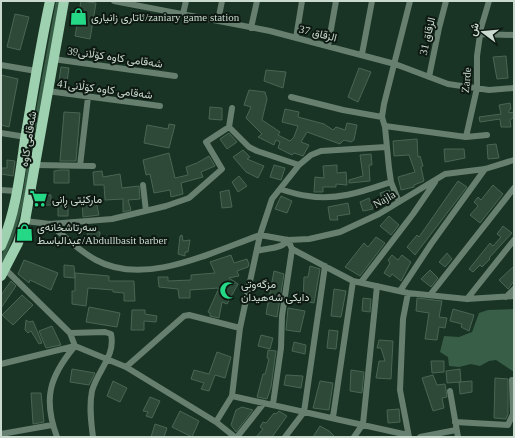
<svg xmlns="http://www.w3.org/2000/svg" width="515" height="438" font-family="'Times New Roman',Vazirmatn,serif">
	<rect width="100%" height="100%" fill="#193424"/>
	<!-- green -->
	<path fill="#385e47" d="M56,1H60L34,146L32,144L33,127Z
		M28,158H32C25,195 19,232 1,265C1,247 13,228 18,211C24,194 25,176 28,158Z
		M514,309V372L496,360L489,361L480,366L471,364L459,367L449,366L448,357L440,352L444,336L459,337L472,332L479,313L488,310Z"/>
	<!-- building -->
	<path fill="#2e4938" stroke="#496553" d="M81,1L96,3L90,39L75,36Z
		M15,14L29,17L20,50L7,47Z
		M506,56L508,78L497,79L493,57Z
		M61,67L69,68L66,89L58,88Z
		M359,68L371,72L358,102L348,97Z
		M266,70L286,72L283,88L264,81Z
		M1,75L18,79L9,127L1,125Z
		M249,90L265,92L267,99L262,120L280,132L278,135L290,141L294,137L298,126L282,122L285,109L299,112L298,117L324,124L333,130L336,127L345,130L347,123L357,125L354,140L351,142L344,140L340,144L307,132L301,142L309,145L303,156L294,153L292,155L278,148L280,142L276,140L274,145L258,137L262,134L246,118L251,107L244,105Z
		M510,103L511,109L509,110V113L514,112V117L510,120L511,127H501L500,119L480,122L479,117L501,114L499,105Z
		M210,107L222,108V120L209,119Z
		M64,112L80,113L76,161H60Z
		M169,124L175,125L169,148L144,143L147,125L168,129Z
		M229,133L237,142L227,149L220,139Z
		M417,139L418,157L420,156L423,166L421,167L424,181L414,185V187L401,190L398,177L415,172L409,155L394,156L393,141Z
		M496,144L499,158L488,159L487,145Z
		M444,149H464L465,158L445,162Z
		M243,150L250,157L247,159L264,166L258,178L246,172L233,157Z
		M169,153L175,178L188,175L186,167L197,163L209,156L215,166L201,172L203,177L181,183L183,194L171,197L170,190L154,193L150,174L146,175L143,160Z
		M371,154L372,165H369L370,181L349,183V180L363,176L360,155Z
		M7,160L15,161L13,176L1,174L2,168H7Z
		M274,165L285,168L281,180L270,177Z
		M337,165V173L346,172L347,185L336,184V187H323V192H314L315,177L324,178L323,166Z
		M60,170H69V183H54V171Z
		M102,171L103,177L120,174L122,188L139,186L140,199L128,200L131,210L123,212V199L105,200L104,185H94L93,172Z
		M239,176L247,186L238,192L232,182Z
		M458,181L467,187L415,255L407,247L417,235L419,237Z
		M493,185L503,194L480,223L470,215L478,206L474,202L478,197L481,200Z
		M229,190L232,207L222,208L220,192Z
		M389,190L392,200L383,202L380,193Z
		M42,195H51V205H41Z
		M281,196L292,201L287,213L275,209Z
		M369,198L373,209L363,211L360,202Z
		M96,201L99,215L83,217L82,203Z
		M348,203L350,214L337,216L338,220H330L328,207Z
		M68,205V216H58V206Z
		M389,216L399,225L391,235L380,226Z
		M503,226L512,233L489,258L490,259L482,267L480,265L473,272L469,269L490,243L493,246L501,237L497,234Z
		M88,231L100,232L99,244L87,243Z
		M182,235L183,241L190,240L188,252H185V256L178,254L180,236Z
		M376,237L385,243L360,276L345,267L364,243L368,247Z
		M447,253L452,259L445,267L439,262Z
		M231,255L234,263L247,259L249,264L248,267L237,271L239,276L229,278L238,284L227,304L222,302L219,318L210,316V313L208,312L219,288L190,290V298H179L178,289L159,287L158,277H168V281L191,280V275L215,273L210,262Z
		M392,255L398,260L402,255L411,262L401,281L392,274L390,277L384,273L390,263L388,260Z
		M24,260L58,273L51,290L30,280L29,283L18,274Z
		M64,265L74,266L75,278L64,277Z
		M310,266L320,269L314,303L303,301L304,277H308Z
		M514,266V281L508,289L499,280Z
		M430,270L438,278L431,287L421,279Z
		M274,271L284,274L277,317L266,314Z
		M75,273L109,276V281H134L135,301H124V293L113,292V290L88,288L86,306L72,304V291H75Z
		M11,281L16,286L1,308V295Z
		M334,289L346,291L341,317L331,316Z
		M22,295L33,305L13,325L2,315Z
		M363,298L371,299L370,312L362,311Z
		M417,298L442,301L439,317L447,318L445,328L439,327L437,340L425,339L429,313L416,311Z
		M89,307L120,313L117,327L86,322Z
		M288,308L305,311L300,332L286,330Z
		M453,309L474,315L469,331L461,327L462,324L450,321Z
		M132,310H145V314L157,316L156,322L144,321V330H131Z
		M26,320L29,322L33,321L42,343L39,344L31,331L28,333L25,330Z
		M52,326L61,345L46,348L39,331Z
		M329,330L338,331L336,349L327,348Z
		M261,335L273,338L270,349L258,346Z
		M379,340L393,341L391,379L376,378L379,361H385L381,348H377Z
		M294,342L306,345L305,354L292,351Z
		M268,350L276,351L271,387L267,399L257,397L263,374H265L269,359L267,358Z
		M217,352L231,357L225,378L215,375L209,391L201,389L204,383L191,379L194,370L209,374Z
		M431,361H444V372L432,373Z
		M72,369L95,373L89,385L70,382Z
		M460,369L461,382L447,383L446,371Z
		M351,370L364,372L362,393L350,391Z
		M286,375L303,376L301,388L284,385Z
		M433,375L437,385L445,384L447,397L442,398L444,408L433,411L422,378Z
		M495,378L508,379V414L506,419L494,418Z
		M113,381L127,388L120,402L107,396Z
		M320,381L333,383L329,410L313,408Z
		M472,381V392L460,394L459,382Z
		M31,393H41L44,422L33,424Z
		M150,397L160,401L152,418L146,416L148,412L143,411Z
		M242,407L253,410L236,432L231,425L236,410Z
		M399,409L400,422L388,423L387,410Z
		M180,411L199,421L192,437L172,427Z
		M279,411L287,416L272,437H256L263,429L260,427L263,422L266,423L274,413L276,414Z
		M155,424L167,428L164,437H151Z
		M320,426L329,431L335,437H313Z"/>
	<g fill="none" stroke-linecap="round" stroke-linejoin="round">
		<!-- street -->
		<path stroke="#667f6f" stroke-width="6" d="M114,1L270,31L395,64L448,84L489,90L514,88
			M183,14L186,1
			M218,21L222,1
			M251,28L257,1
			M480,34L514,35
			M296,38L302,1
			M328,46L336,1
			M362,54L372,1
			M53,59L175,76
			M1,65L36,71
			M429,77L439,28L446,1
			M47,91L160,106
			M291,97L343,110L382,117
			M385,126L466,137L487,135
			M229,127L232,108
			M1,133L26,137
			M466,137L477,88V56L481,28L489,1
			M386,147L321,151L311,155L299,165L272,199L260,235L288,240L309,239L340,232L379,214L445,174L485,169L514,160
			M35,165L93,166
			M80,166L88,97
			M143,185L146,211
			M280,189C289,192 299,195 308,196C337,201 364,191 391,182
			M1,190L16,191
			M399,202L391,182L389,168L385,127L382,117L384,104L410,1
			M25,221L50,224L112,219L166,206L189,198L222,169L206,142L229,127L249,147L257,151L299,165
			M50,224C64,236 79,251 96,260C145,287 212,252 260,235L240,328
			M292,249L353,281L408,293L467,299L514,296
			M257,251C267,248 282,249 288,240L292,249L282,316L281,348L273,404
			M5,269L70,333L75,346C49,377 43,399 57,437
			M361,282L413,214L435,182
			M400,291L431,244L485,169
			M408,293L403,319L400,390L409,437
			M430,295L514,188
			M506,297L514,289
			M467,299L514,240
			M70,333L105,332L111,334C116,356 97,371 92,391C89,406 91,422 93,437
			M1,364L75,346L126,367L216,422L235,437
			M126,367L184,316L189,315L240,328L232,396L216,422
			M450,391L458,437
			M232,396L408,435
			M333,417L353,281
			M455,422L508,425L513,414L512,380
			M1,434L52,425
			M237,437L264,403
			M285,437L304,412L325,266
			M354,437L363,424L377,286
			M420,437L456,430"/>
		<!-- primary -->
		<path stroke="#9dd1b0" stroke-width="10" d="M1,246C16,213 20,174 25,139C33,93 40,47 50,1
			M1,276L18,243L25,221L64,1"/>
	</g>
	<!-- icons -->
	<defs>
		<symbol id="shop-bare" viewBox="-9 -9 18 18"><path d="M-5-2.5h2.3a2.7 3.5 0 0 1 5.4 0H5L5.5 6h-11ZM-1.5-2.5h3a1.5 2.3 0 0 0-3 0Z" fill="#24d886" stroke="#0d1912" stroke-width="2.5" paint-order="stroke"/></symbol>
		<symbol id="supermarket-bare" viewBox="-9 -9 18 18"><path d="M-6-5.5h2.5l.6 2H6L4.5 2H-2.5L-4.4-4H-6ZM-1.5 3.2a1.3 1.3 0 1 0 .1 0ZM3 3.2a1.3 1.3 0 1 0 .1 0Z" fill="#24d886" stroke="#0d1912" stroke-width="2.5" paint-order="stroke"/></symbol>
		<symbol id="mosque-bare" viewBox="-9 -9 18 18"><path d="M3.5-4.9A6 6 0 1 0 3.5 4.9A5 5 0 1 1 3.5-4.9Z" fill="#24d886" stroke="#0d1912" stroke-width="2.5" paint-order="stroke"/></symbol>
	</defs>
	<g fill-rule="evenodd">
		<use href="#shop-bare" x="66" y="4" width="25" height="25"/>
		<use href="#supermarket-bare" x="26" y="186" width="25" height="25"/>
		<use href="#shop-bare" x="12" y="220" width="25" height="25"/>
		<use href="#mosque-bare" x="216" y="278" width="25" height="25"/>
	</g>
	<g text-anchor="middle" dominant-baseline="central" stroke-width="4" stroke-linejoin="round" paint-order="stroke">
		<!-- poi labels -->
		<g font-size="11" fill="#cadacf" stroke="#0d1912" text-anchor="start">
			<text x="91" y="17">ئاتاری زانیاری/zaniary game station</text>
			<text x="52" y="199">مارکێتی ڕانی</text>
			<text x="37" y="227">سەرتاشخانەی<tspan x="37" dy="13">عبدالباسط/Abdullbasit barber</tspan></text>
			<text x="241" y="284">مزگەوتی<tspan x="241" dy="13">دایکی شەهیدان</tspan></text>
		</g>
		<!-- street labels -->
		<g font-size="11" fill="#cadacf" stroke="#0d1912">
			<text transform="translate(318 33) rotate(14)">الزقاق 37</text>
			<text transform="translate(427 36) rotate(-77)">الزقاق 31</text>
			<text transform="translate(115 57) rotate(8)">شەقامی کاوە کۆڵانی39</text>
			<text transform="translate(466 80) rotate(-85)">Zarde</text>
			<text transform="translate(105 89) rotate(7)">شەقامی کاوە کۆڵانی41</text>
			<text transform="translate(28 139) rotate(-81)">شەقامی کاوە</text>
			<text transform="translate(384 199) rotate(-30)">Najla</text>
		</g>
	</g>
	<!-- border -->
	<rect width="515" height="438" fill="none" stroke="#cadacf" stroke-width="4"/>
	<!-- north arrow -->
	<g transform="translate(483 32) rotate(286)" stroke="#0d1912" stroke-width="3" paint-order="stroke">
	<path d="M0-3L7 15L0 10L-7 15Z" fill="#cadacf"/>
	<text y="-6" font-size="11" font-weight="bold" text-anchor="middle" fill="#cadacf">ش</text>
	</g>
</svg>
